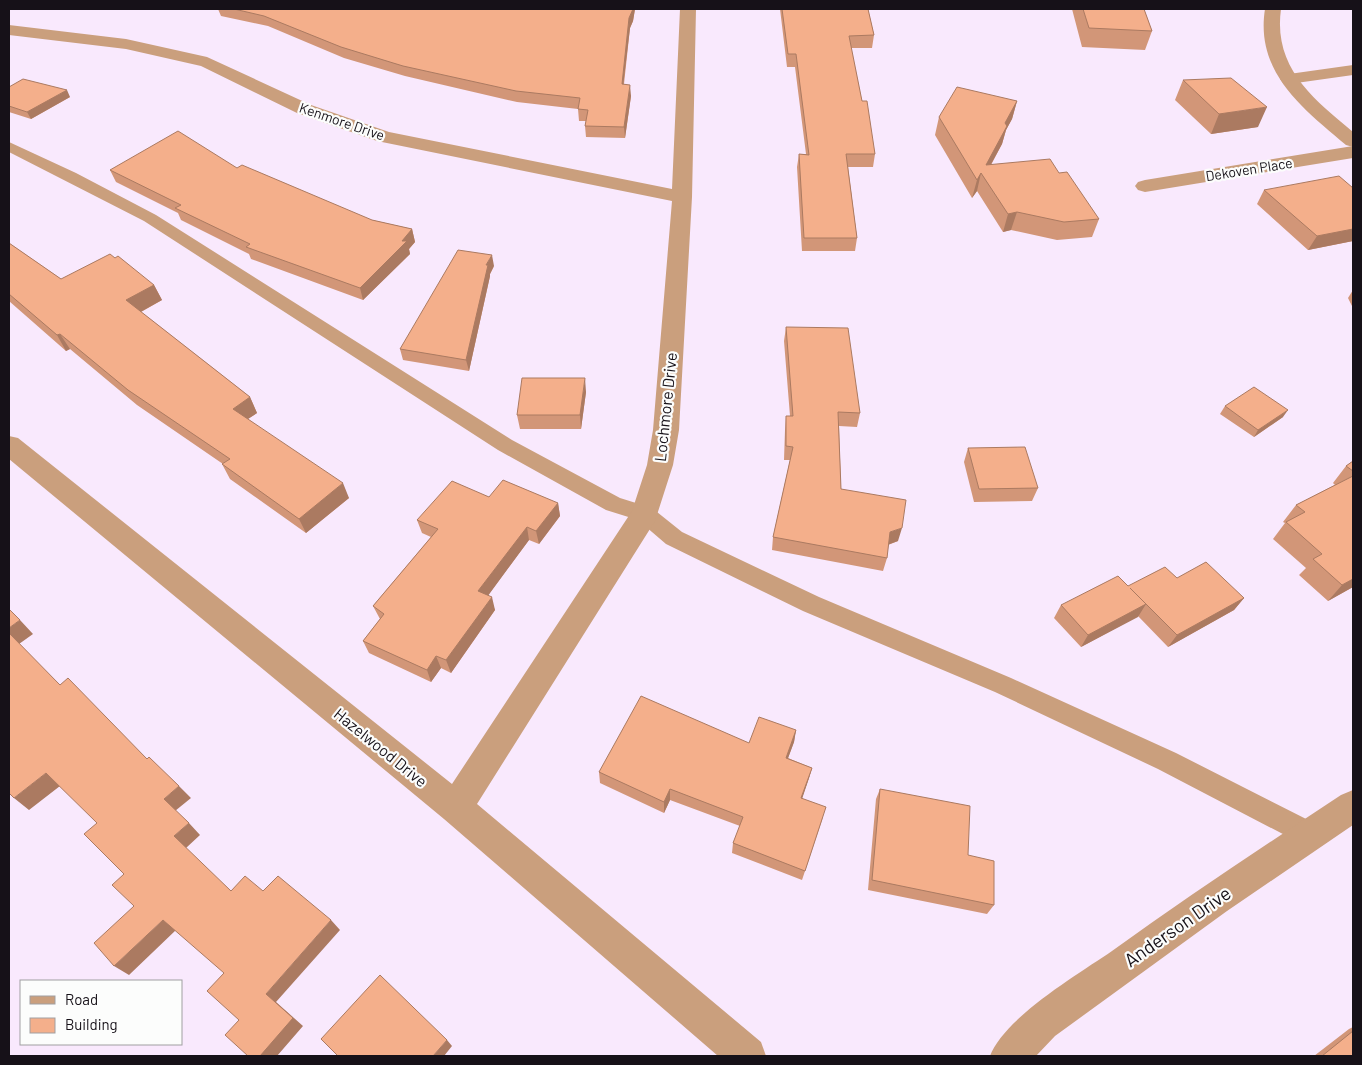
<svg xmlns="http://www.w3.org/2000/svg" width="1362" height="1065" font-family="Barlow,sans-serif">
	<rect width="100%" height="100%" fill="#f9e9fd"/>
	<g fill="none" stroke-linecap="round" stroke-linejoin="round">
		<!-- service -->
		<path fill="#ca9f7d" fill-rule="evenodd" d="M9,142L76,173L156,215L512,440L620,498L652,508L682,532L819,597L1011,678L1176,753L1320,826L1324,835L1320,844L1311,848L1302,844L1158,769L995,692L803,611L666,544L638,520L606,510L498,450L144,221L9,152Z"/>
		<!-- minor -->
		<path fill="#ca9f7d" fill-rule="evenodd" d="M680,9H696L692,197L679,430L673,465L655,521L477,804L761,1042L766,1056H718L444,819L9,459V436L18,438L452,784L632,511L647,465L653,430L672,201L377,141L297,113L201,66L126,49L9,35V25L126,39L207,57L311,105L389,132L672,189Z
			M1353,65V75L1289,84L1283,83L1280,79L1283,75L1289,74Z
			M1353,146V158L1145,192L1138,190L1135,186L1138,182L1145,180Z"/>
		<!-- tertiary -->
		<path fill="#ca9f7d" fill-rule="evenodd" d="M1265,9H1281C1273,67 1312,98 1353,132V147L1346,145C1302,108 1255,72 1265,9Z
			M1353,790V825L1227,911L1055,1036L1036,1056H990C1004,1018 1077,975 1112,951C1187,897 1264,846 1341,795Z"/>
	</g>
	<!-- wall -->
	<path fill="#d29678" d="M218,9H635L633,21L630,28L624,84L631,96L625,138L586,137L585,126L586,121H579L578,109L517,102L405,76L344,58L268,26L221,16Z
		M780,9H868L874,35L872,48H851L862,101L875,154L873,167H848L857,238L855,251H802L797,167L799,154H806L795,67H787Z
		M1072,9H1144L1152,31L1145,50L1082,47Z
		M1183,80L1258,127L1211,134L1175,100Z
		M9,87L70,97L31,119L9,112Z
		M1017,101L1012,119L1006,130L1002,144L991,165L1059,173L1099,219L1092,237L1057,240L1011,230L1003,232L977,191L972,198L935,135L939,117Z
		M110,170L372,220L412,229L415,242L409,249L410,254L363,300L251,259L249,254L181,220L178,213L116,182Z
		M1353,188V241L1308,250L1257,204L1264,190Z
		M9,243L61,279L154,285L162,300L141,312L250,397L257,413L248,419L349,498L306,533L230,479L222,464H223L137,405L70,349L66,351L9,301Z
		M494,266L490,274V276L469,371L403,360L400,349Z
		M1353,290V308L1348,298Z
		M786,327L860,413L857,427L839,426L841,489L898,541L888,545L887,558L883,571L772,550L773,537L790,460H784L785,430L786,416H790L784,341Z
		M586,392L581,429H520L517,415Z
		M1225,406L1283,417L1254,437L1220,414Z
		M968,448L1038,488L1032,501L974,502L964,462Z
		M1353,461V587L1328,601L1299,575L1306,568L1273,539L1285,523L1283,522L1296,505L1335,485L1333,483L1346,466Z
		M489,497L558,503L560,516L539,544L529,540L488,595L495,610L451,673L441,668L431,682L369,653L363,641L380,619L373,606L431,537L422,533L417,520Z
		M1177,578L1244,598L1234,610L1168,647L1138,616L1081,647L1054,618L1061,605L1128,586Z
		M796,730L794,742L788,758L812,768L809,778L802,798L823,817L802,880L732,853L733,843L740,826L670,800L664,813L600,783L599,772L749,743Z
		M880,789L994,905L987,914L868,890L876,799Z
		M1353,1027V1056H1314L1349,1029Z"/>
	<!-- shaded-wall -->
	<path fill="#ab7a61" d="M633,9H635L633,21L630,28L622,95V84L629,18Z
		M630,85L631,96L625,138L624,127Z
		M67,90L70,97L31,119L27,112Z
		M1017,101L1012,119L1006,130L1002,144L984,177L986,165L1005,123Z
		M1267,107L1258,127L1211,134L1219,114Z
		M981,173L977,191L972,198L977,180Z
		M1017,212L1011,230L1003,232L1008,214Z
		M412,229L415,242L409,249L410,254L363,300L360,288Z
		M1353,229V241L1308,250L1317,236Z
		M492,255L494,266L490,274V276L469,371L466,360L486,265Z
		M154,285L162,300L135,315L126,300Z
		M60,334L70,349L66,351L57,335Z
		M585,378L586,392L581,429L580,415Z
		M250,397L257,413L240,424L233,409Z
		M1288,410L1283,417L1254,437L1258,430Z
		M343,483L349,498L306,533L299,519Z
		M558,503L560,516L539,544L536,531Z
		M527,527L529,540L482,604L478,591Z
		M902,528L898,541L887,545L890,532Z
		M1353,579V587L1328,601L1342,585Z
		M492,597L495,610L451,673L446,660Z
		M1244,598L1234,610L1168,647L1177,635Z
		M1146,604L1138,617L1081,647L1088,635Z
		M20,620L33,634L19,644L9,633V628Z
		M436,656L441,668L431,682L427,670Z
		M796,730L794,742L784,769L786,758Z
		M812,768L809,778L799,808L801,798Z
		M46,773L60,786L29,810L14,798Z
		M179,786L191,798L175,811L164,799Z
		M670,789V800L664,813V802Z
		M189,823L200,835L186,848L174,836Z
		M163,920L176,930L129,975L114,966Z
		M331,920L340,930L276,1002L303,1026L277,1056H260L266,994Z
		M447,1040L452,1046L444,1056H433Z"/>
	<!-- building -->
	<path fill="#f4af8b" stroke="#ab7a61" d="M234,9H633L629,18L622,84L630,85L624,127L585,126L588,110L578,109L580,98L516,91L403,66L341,47L264,16Z
		M782,9H868L874,35L849,36L862,101H867L875,154H846L857,238H804L799,154L809,155L796,54H788Z
		M1083,9H1144L1152,31L1089,28Z
		M1231,78L1267,107L1219,114L1183,80Z
		M23,79L67,90L27,112L9,106V87Z
		M957,87L1017,101L1005,123L1007,126L986,165L1050,159L1059,173L1067,172L1099,219L1064,222L1017,212L1008,214L981,173L977,180L939,117Z
		M178,131L237,168L242,165L372,220L412,229L402,241H407L360,288L246,247L250,244L175,208L181,205L110,170Z
		M1339,176L1353,188V229L1317,236L1264,190Z
		M9,243L61,279L110,254L115,258L118,256L154,285L126,300L250,397L233,409L343,483L299,519L222,464L230,459L128,390L60,334L57,335L9,294Z
		M458,250L492,255L486,265H488L466,360L400,349Z
		M786,327L848,328L860,413L838,412L841,489L906,500L902,528L890,532L887,558L773,537L793,447L786,446V416H793Z
		M522,378H585L580,415H517Z
		M1254,387L1288,410L1258,430L1225,406Z
		M1025,447L1038,488L979,489L968,448Z
		M1353,461V471L1346,466Z
		M1353,476V579L1342,585L1313,559L1322,554L1286,522L1305,512L1296,505Z
		M503,480L558,503L536,531L527,527L478,591L492,597L446,660L436,656L427,670L363,641L384,614L373,606L438,529L417,520L452,481L489,497Z
		M1206,562L1244,598L1177,635L1130,588L1146,604L1088,635L1061,605L1118,576L1128,586L1165,567L1177,578Z
		M9,609L20,620L9,628Z
		M9,633L60,685L68,678L147,759L149,757L179,786L164,799L189,823L174,836L231,891L245,876L263,891L278,876L331,920L266,994L293,1018L260,1056H248L225,1035L239,1020L207,991L224,973L163,920L114,966L94,943L134,906L112,885L124,874L84,834L97,823L46,773L14,798L9,793Z
		M641,696L749,743L759,717L796,730L786,758L812,768L801,798L826,807L805,871L733,843L743,817L670,789L664,802L599,772Z
		M880,789L970,806L968,855L994,861V905L872,880Z
		M380,975L447,1040L433,1056H338L321,1039Z
		M1353,1031V1056H1322Z"/>
	<g text-anchor="middle" dominant-baseline="central" stroke-width="4.5" stroke-linejoin="round" paint-order="stroke">
		<!-- far-street labels -->
		<g font-size="14" fill="#161118" stroke="#fcfdfc">
			<text transform="translate(342 121) rotate(19)">Kenmore Drive</text>
			<text transform="translate(1249 169) rotate(-9)">Dekoven Place</text>
		</g>
		<!-- street labels -->
		<g font-size="16" fill="#161118" stroke="#fcfdfc">
			<text transform="translate(665 407) rotate(-84)">Lochmore Drive</text>
			<text transform="translate(381 747) rotate(39)">Hazelwood Drive</text>
		</g>
		<!-- near-street labels -->
		<g font-size="19" fill="#161118" stroke="#fcfdfc">
			<text transform="translate(1177 926) rotate(-35)">Anderson Drive</text>
		</g>
	</g>
	<!-- border -->
	<rect width="1362" height="1065" fill="none" stroke="#161118" stroke-width="20"/>
	<!-- legend -->
	<rect x="20" y="980" width="162" height="65" fill="#fcfdfc" stroke="#a09fa1"/>
	<rect x="30" y="996" width="25" height="8" fill="#ca9f7d" stroke="#a09fa1"/>
	<text x="65" y="1005" font-size="15" fill="#161118">Road</text>
	<rect x="30" y="1018" width="25" height="15" fill="#f4af8b" stroke="#a09fa1"/>
	<text x="65" y="1030" font-size="15" fill="#161118">Building</text>
</svg>
